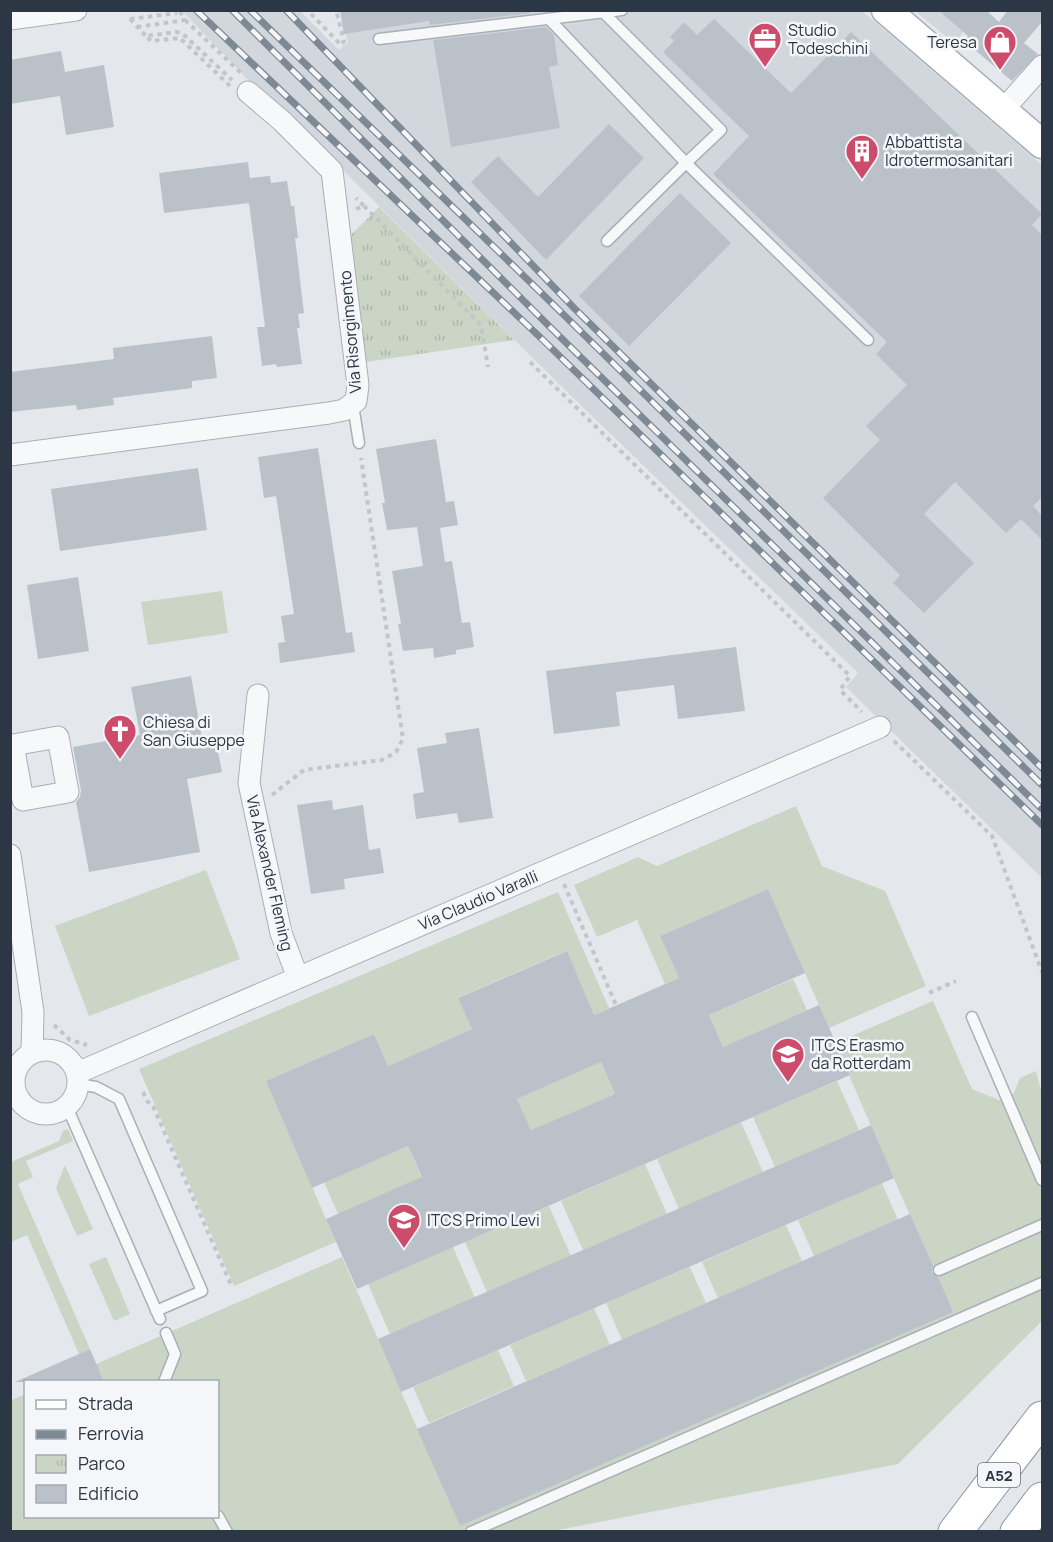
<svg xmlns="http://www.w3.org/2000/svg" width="1053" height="1542" font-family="Manrope,sans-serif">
	<defs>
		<pattern id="park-tufts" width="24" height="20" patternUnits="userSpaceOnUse" patternTransform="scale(1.5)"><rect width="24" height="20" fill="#cbd5c5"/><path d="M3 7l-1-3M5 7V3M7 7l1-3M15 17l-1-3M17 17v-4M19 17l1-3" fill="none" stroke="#aeb7aa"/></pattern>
	</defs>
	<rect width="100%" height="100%" fill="#e4e8ec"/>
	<!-- built -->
	<path fill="#d2d7de" d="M182,11H300L339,50L348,42L340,11H862L1042,165V878L846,687L858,673L561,386L288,116L255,87Z
		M915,11H981L954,43Z"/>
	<!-- grass -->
	<path fill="#cbd5c5" d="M222,591L228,633L148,645L141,602Z
		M796,806L822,866L885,891L926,986L829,1028L768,889L660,936L679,978L665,984L637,920L597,937L574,885L638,857L657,866Z
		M206,870L240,959L89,1016L55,926Z
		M558,892L609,1008L594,1015L566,951L459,997L472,1029L388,1066L374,1034L266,1081L336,1242L234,1286L139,1069Z
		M793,979L807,1010L737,1041L726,1054L709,1015Z
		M933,1001L972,1089L999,1100L1014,1093L1020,1078L1036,1071L1042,1094V1321L898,1464L553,1531H11L10,1401L25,1394L26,1516H218V1382L104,1381L96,1364L342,1257L460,1526L952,1312L835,1043Z
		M601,1062L615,1094L531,1130L517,1099Z
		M837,1081L859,1130L775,1167L753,1117Z
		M741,1122L763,1172L679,1209L657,1159Z
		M68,1129L73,1141L26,1161L33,1177L18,1184L90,1349L79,1354L27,1235L11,1242V1162L59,1141L63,1131Z
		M408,1146L425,1185L338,1214L324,1182Z
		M645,1164L667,1214L583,1250L561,1201Z
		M65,1165L93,1229L77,1236L56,1188Z
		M882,1183L898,1220L814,1256L798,1220Z
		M549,1206L571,1256L487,1292L465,1242Z
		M786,1225L802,1261L718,1298L702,1262Z
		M453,1247L475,1298L390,1334L368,1284Z
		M106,1257L130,1314L114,1321L89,1264Z
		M690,1267L706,1303L622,1340L606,1303Z
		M594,1308L610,1345L526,1381L510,1345Z
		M498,1350L514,1386L429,1423L413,1387Z"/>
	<!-- park -->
	<path fill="url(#park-tufts)" d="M379,207L514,340L366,362L351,235Z"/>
	<!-- building -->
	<path fill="#bbc1c9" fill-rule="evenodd" d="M340,10H527L531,13L430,25L429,21L344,34Z
		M938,10H986L999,22L1008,10H1042V22L1024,43L1038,54L1012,81L964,41L968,36Z
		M714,19L791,93L851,32L1042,214L1032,225L1042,235V497L1033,506L1042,516V540L1021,519L1006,533L955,482L924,514L974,563L924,613L893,583L900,575L823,498L880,440L866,426L907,385L876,354L887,342L713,174L749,136L663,52L674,41L670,37L684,22L697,35Z
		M546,27L554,35L558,65L549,67L560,128L451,147L433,40Z
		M61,51L65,72L104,65L114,127L66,135L60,96L10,104V60Z
		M609,124L644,158L546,260L471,182L498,156L538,197Z
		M248,162L250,178L270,176L271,183L287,181L291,206H294L298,238H295L304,313L298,314L300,328H297L302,364L277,367L276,364L262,366L257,327H265L249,203L164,213L159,173Z
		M680,193L731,243L629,346L579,296Z
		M212,336L217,378L192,381V388L113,398L114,405L77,410L76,405L10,412V372L114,359L113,348Z
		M436,439L446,502L454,501L458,525L440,528L445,562L452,561L462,623L470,622L474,647L456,650V654L434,658L433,648L403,651L398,624H401L392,571L423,566L417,527L387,530L382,503H385L376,449Z
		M318,448L346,633L352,632L355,652L280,663L278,643L285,642L281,616L294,614L276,496L264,498L258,457Z
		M198,468L207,530L60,551L51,489Z
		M78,577L89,651L38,659L27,585Z
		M736,647L745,711L678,719L674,685L616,692L620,726L554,734L546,671Z
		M191,676L203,745L216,742L222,772L187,779L200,852L89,872L76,802L80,797L81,790L73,747L140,735L131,687Z
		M479,728L493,818L459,823L457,813L416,819L413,794L424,792L417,748L447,743L445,733Z
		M332,800L333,810L363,805L369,850L380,848L384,873L344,879L345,889L311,894L297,805Z
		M768,889L805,973L709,1015L723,1047L819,1005L850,1075L357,1289L326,1219L422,1177L408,1146L312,1188L266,1081L374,1034L388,1066L472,1029L458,998L567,951L594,1015L679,978L660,936ZM601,1062L615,1094L531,1130L517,1099Z
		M871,1125L894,1178L401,1392L378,1339Z
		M910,1214L933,1266L932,1272L938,1277L953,1312L460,1526L417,1429Z
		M90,1349L104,1382H15L79,1354Z"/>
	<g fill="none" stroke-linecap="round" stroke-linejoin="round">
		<defs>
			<path id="lane" d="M550,20L686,163L721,130L604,13
				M379,39L622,10
				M607,241L686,163L868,340
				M353,405L359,443
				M972,1017L1042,1180
				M78,1084L96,1087L119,1099L202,1291L156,1311
				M65,1107L71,1116L160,1319
				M939,1270L1042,1225
				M164,1382L175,1354L166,1333
				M218,1516L227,1532
				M471,1532L1042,1283"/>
			<path id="street" d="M10,19L76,10
				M1003,110L1042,66
				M10,455L329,413L344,410L356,401L358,385L332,171L282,121L248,92
				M258,695L249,783L281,933L298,978
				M58,737L68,792L23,800L13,745Z
				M10,855L33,1012L32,1053
				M14 1082a32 32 0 1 1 64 0a32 32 0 1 1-64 0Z
				M77,1073L880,727"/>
			<path id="secondary" d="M886,10L1042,144"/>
			<path id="highway" d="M955,1532L1042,1418
				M1017,1532L1042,1499"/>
		</defs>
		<!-- lane casing -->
		<use href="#lane" stroke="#a9afb6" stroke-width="13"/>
		<!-- street casing -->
		<use href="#street" stroke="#a9afb6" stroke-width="23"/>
		<!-- secondary casing -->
		<use href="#secondary" stroke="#a9afb6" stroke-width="31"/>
		<!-- highway casing -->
		<use href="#highway" stroke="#8b96a2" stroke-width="35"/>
		<!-- path -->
		<path stroke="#c2c6cb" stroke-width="4" stroke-dasharray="4.5 4.5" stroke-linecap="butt" d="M306,10H316
			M311,14L341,45L344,41L336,10
			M130,19L177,13
			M130,19L146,36
			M185,20L242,74
			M137,27L185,20L179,10
			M230,86L180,38L151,41L146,36L176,32L182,33L232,80
			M364,206L481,325L488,367
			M356,209L364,206L356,198
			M530,362L850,676L840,690L862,712
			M894,741L992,836L1042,972
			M272,795L304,770L382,760L396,752L403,739L361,458
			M564,884L616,1005
			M929,993L956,981
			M54,1025L70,1040L87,1045
			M143,1092L148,1102L152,1104L232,1287"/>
		<!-- lane -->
		<use href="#lane" stroke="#f7f8fa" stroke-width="10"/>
		<!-- street -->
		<use href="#street" stroke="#f7f8fa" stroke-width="21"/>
		<!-- secondary -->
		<use href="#secondary" stroke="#fff" stroke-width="28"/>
		<!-- highway -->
		<use href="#highway" stroke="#fff" stroke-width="33"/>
		<defs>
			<path id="rail" d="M196,10L543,340L1042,825
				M232,10L552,329L1042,809
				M250,10L566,317L1042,785
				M286,10L575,309L1042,768"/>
		</defs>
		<!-- rail casing -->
		<use href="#rail" stroke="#7d8995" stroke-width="7"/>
		<!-- rail -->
		<use href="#rail" stroke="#f4f6f9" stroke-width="4.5" stroke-dasharray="14" stroke-linecap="butt"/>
	</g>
	<!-- icons -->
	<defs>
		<symbol id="office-pin" viewBox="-11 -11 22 30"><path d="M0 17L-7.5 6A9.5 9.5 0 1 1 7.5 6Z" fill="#ce4c6b" stroke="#f4f6f9"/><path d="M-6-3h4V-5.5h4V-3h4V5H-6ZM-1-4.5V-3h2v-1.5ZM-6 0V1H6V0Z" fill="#fff"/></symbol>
		<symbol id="shop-pin" viewBox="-11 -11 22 30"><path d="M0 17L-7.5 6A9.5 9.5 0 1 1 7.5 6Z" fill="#ce4c6b" stroke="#f4f6f9"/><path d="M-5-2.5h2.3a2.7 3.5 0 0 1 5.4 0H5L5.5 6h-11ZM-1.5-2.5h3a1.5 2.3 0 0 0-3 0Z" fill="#fff"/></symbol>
		<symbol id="building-pin" viewBox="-11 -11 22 30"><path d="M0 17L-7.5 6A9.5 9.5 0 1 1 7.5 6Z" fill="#ce4c6b" stroke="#f4f6f9"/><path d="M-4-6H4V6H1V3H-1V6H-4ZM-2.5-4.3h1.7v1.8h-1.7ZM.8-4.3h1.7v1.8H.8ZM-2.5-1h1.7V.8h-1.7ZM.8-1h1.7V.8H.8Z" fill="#fff"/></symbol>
		<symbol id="church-pin" viewBox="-11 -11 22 30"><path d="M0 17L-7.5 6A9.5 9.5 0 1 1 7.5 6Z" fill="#ce4c6b" stroke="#f4f6f9"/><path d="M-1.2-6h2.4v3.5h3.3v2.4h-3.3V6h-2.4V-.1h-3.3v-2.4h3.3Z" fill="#fff"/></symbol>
		<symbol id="school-pin" viewBox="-11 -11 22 30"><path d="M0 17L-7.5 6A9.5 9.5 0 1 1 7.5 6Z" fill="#ce4c6b" stroke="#f4f6f9"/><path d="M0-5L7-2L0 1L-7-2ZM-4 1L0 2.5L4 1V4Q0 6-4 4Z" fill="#fff"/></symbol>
	</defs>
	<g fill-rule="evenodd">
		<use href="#office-pin" x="746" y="20" width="38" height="52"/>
		<use href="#shop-pin" x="981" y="23" width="38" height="52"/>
		<use href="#building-pin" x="843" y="132" width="38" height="52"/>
		<use href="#church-pin" x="101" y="712" width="38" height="52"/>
		<use href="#school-pin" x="769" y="1035" width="38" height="52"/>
		<use href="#school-pin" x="385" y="1201" width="38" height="52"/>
	</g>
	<g text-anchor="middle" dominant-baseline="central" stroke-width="5" stroke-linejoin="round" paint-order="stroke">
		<!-- shield labels -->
		<rect fill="#f4f6f9" stroke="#67707a" stroke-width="1.5" x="978" y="1463" width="42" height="24" rx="4.5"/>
		<g font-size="15" font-weight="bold" fill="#2b3744">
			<text x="999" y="1475">A52</text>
		</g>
		<!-- poi labels -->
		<g font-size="16" fill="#2b3744" stroke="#f4f6f9" text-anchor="start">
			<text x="788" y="30">Studio<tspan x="788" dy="18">Todeschini</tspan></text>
			<text x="977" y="42" text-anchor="end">Teresa</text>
			<text x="885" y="142">Abbattista<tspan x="885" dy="18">Idrotermosanitari</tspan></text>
			<text x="143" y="722">Chiesa di<tspan x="143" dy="18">San Giuseppe</tspan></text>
			<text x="811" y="1045">ITCS Erasmo<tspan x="811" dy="18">da Rotterdam</tspan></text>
			<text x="427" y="1220">ITCS Primo Levi</text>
		</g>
		<!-- street labels -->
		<g font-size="16" fill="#2b3744" stroke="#f4f6f9">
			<text transform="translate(350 332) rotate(-95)">Via Risorgimento</text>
			<text transform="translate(270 873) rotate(77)">Via Alexander Fleming</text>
			<text transform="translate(478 900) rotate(-23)">Via Claudio Varalli</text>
		</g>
	</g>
	<!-- border -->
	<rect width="1053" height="1542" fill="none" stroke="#2b3744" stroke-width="24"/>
	<!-- legend -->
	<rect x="24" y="1380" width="195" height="138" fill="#f4f6f9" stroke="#a4aab1" stroke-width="1.5"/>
	<rect x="36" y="1400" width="30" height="9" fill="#ffffff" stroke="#a4aab1" stroke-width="1.5"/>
	<text x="78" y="1410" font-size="18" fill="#2b3744">Strada</text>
	<rect x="36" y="1430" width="30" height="9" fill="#7d8995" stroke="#a4aab1" stroke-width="1.5"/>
	<text x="78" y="1440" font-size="18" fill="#2b3744">Ferrovia</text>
	<rect x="36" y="1455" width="30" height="18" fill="url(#park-tufts)" stroke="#a4aab1" stroke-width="1.5"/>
	<text x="78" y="1470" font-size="18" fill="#2b3744">Parco</text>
	<rect x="36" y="1485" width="30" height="18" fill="#bbc1c9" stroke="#a4aab1" stroke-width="1.5"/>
	<text x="78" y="1500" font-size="18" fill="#2b3744">Edificio</text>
</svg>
